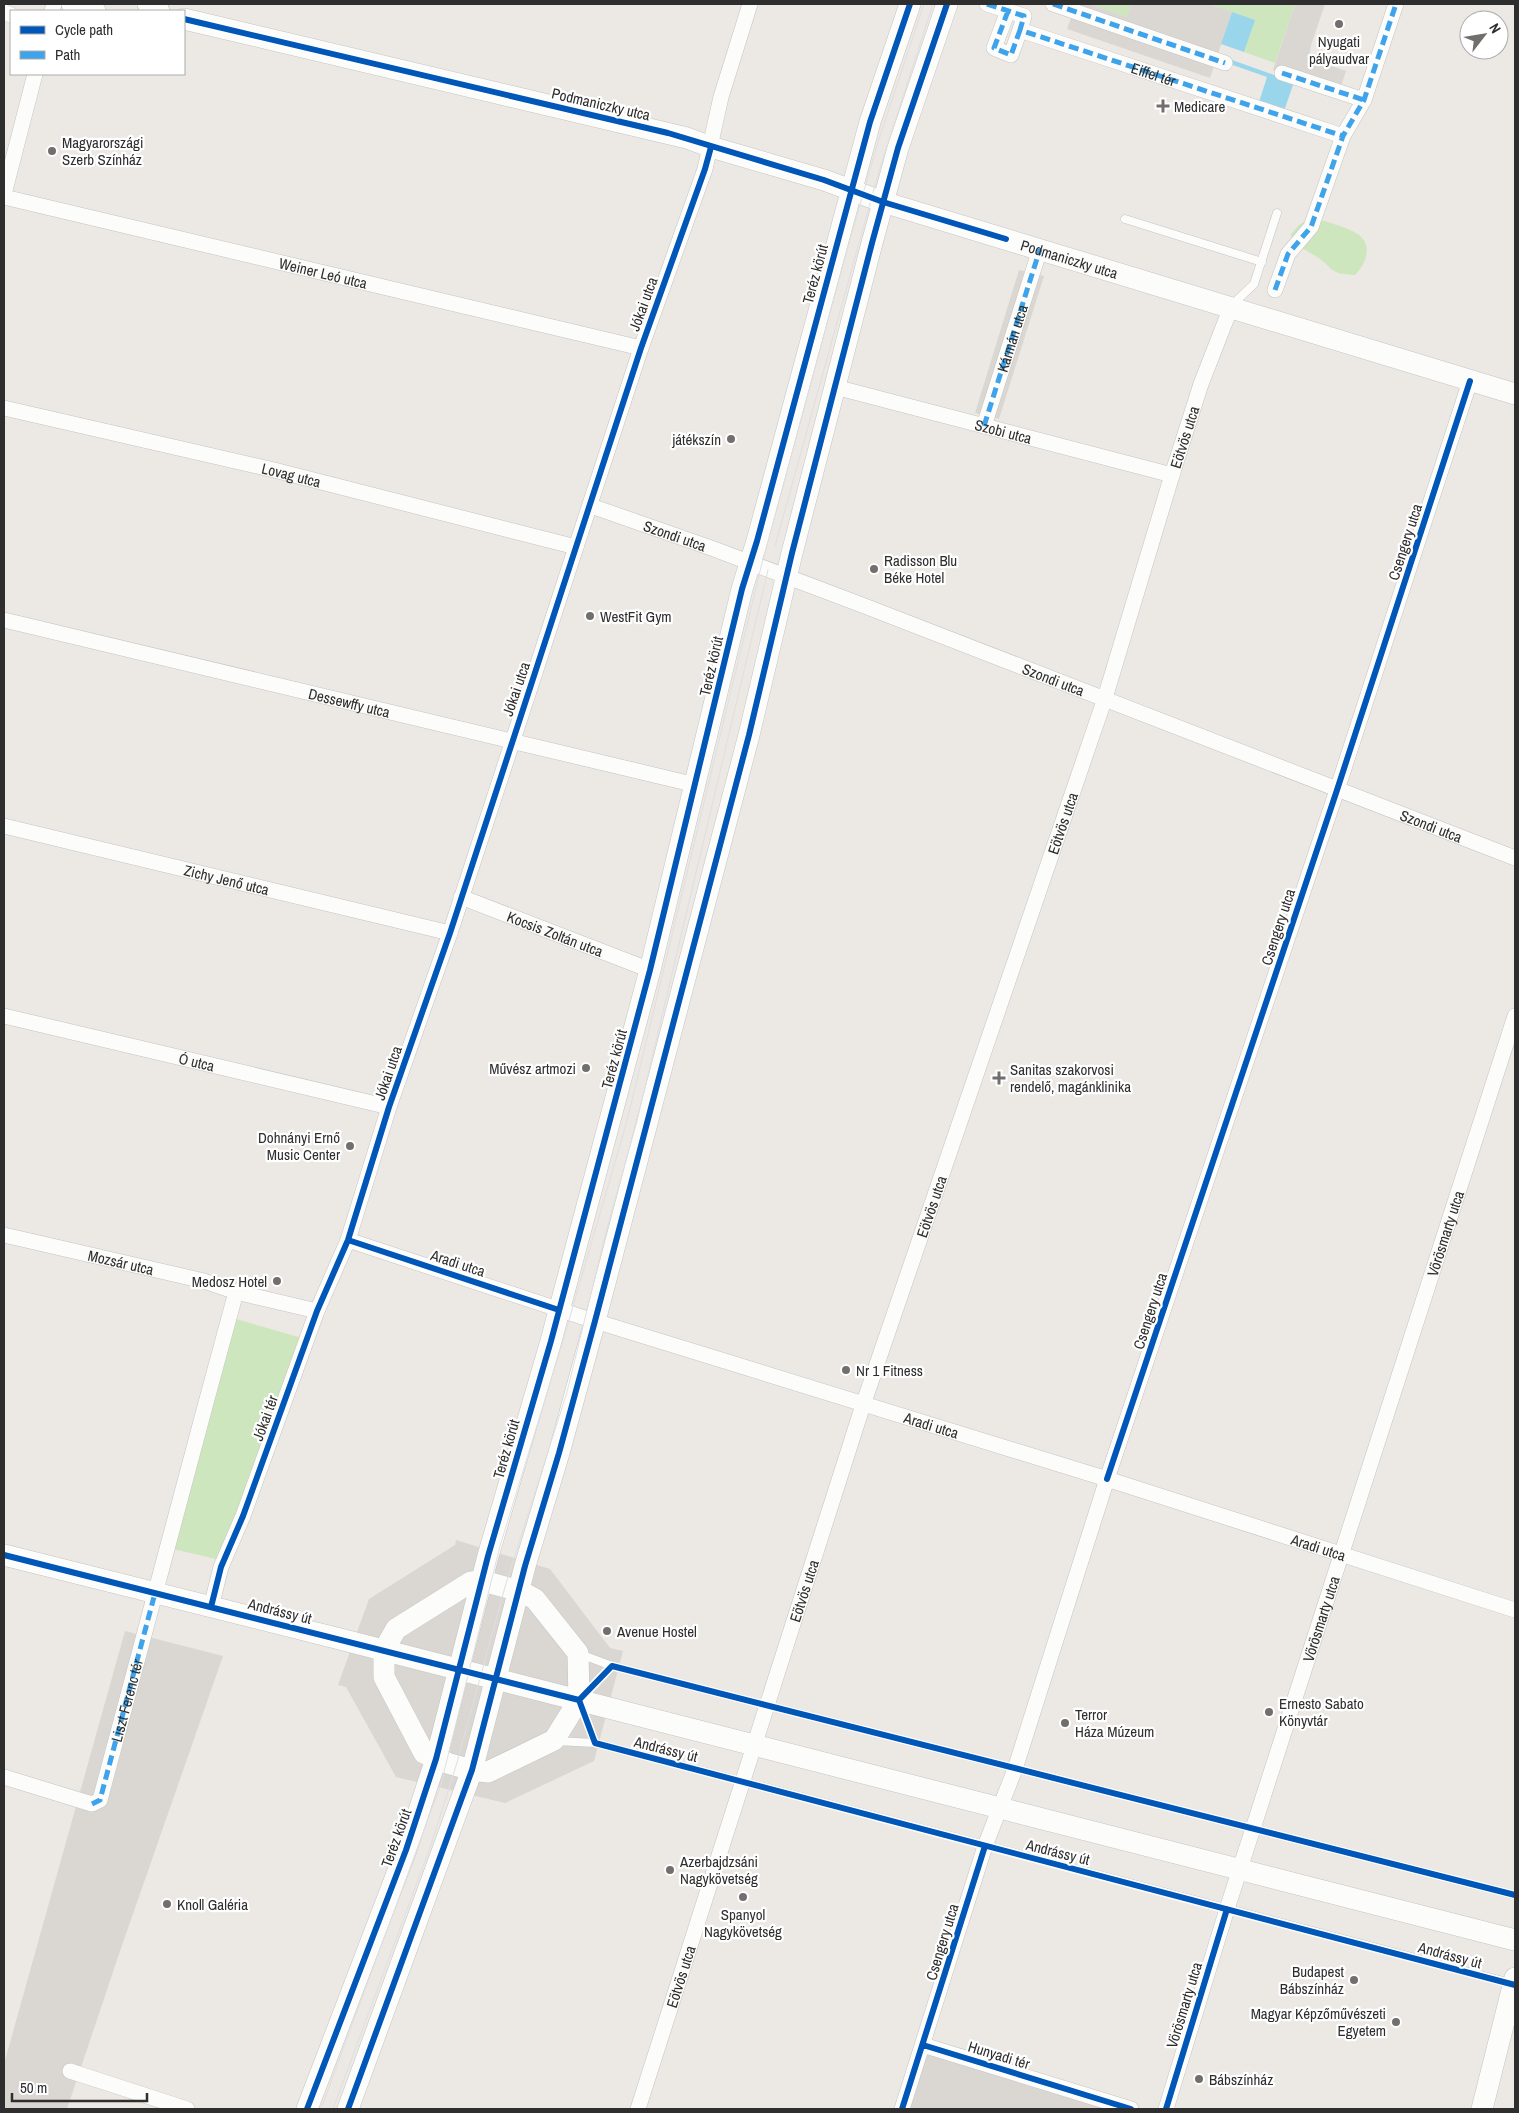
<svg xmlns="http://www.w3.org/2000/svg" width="1519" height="2113" font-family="'Archivo Narrow',sans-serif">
	<rect width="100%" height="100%" fill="#ece8e4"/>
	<!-- green -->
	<path fill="#cee6be" d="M1090,4H1131L1127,17Z
		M1208,4H1295L1275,63L1244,52L1254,20Z
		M1312,217C1323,221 1351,228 1359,235C1373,246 1366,264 1355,275C1327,274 1334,267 1314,255C1305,250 1299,247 1292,239L1291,234L1299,225Z
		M236,1319L302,1338L229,1562L173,1549Z"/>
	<!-- plaza -->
	<path fill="#dad6d2" d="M1076,4H1090L1127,17L1131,4H1208L1232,12L1210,78L1067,29Z
		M1295,4H1325L1311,45L1309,58L1346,71L1339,92L1273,70Z
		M1019,270L1044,276L999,419L975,413Z
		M456,1540L550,1569L610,1648L623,1651L594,1761L505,1803L396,1777L346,1687L338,1685L369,1599L455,1545Z
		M125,1631L223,1656L119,1954L67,2109H4V2064Z
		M923,2045L1131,2109H902Z"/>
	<!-- water -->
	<path fill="#99d6ec" d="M1232,12L1255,20L1244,52L1221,44Z
		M1232,60L1294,82L1284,111L1259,102L1267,77L1230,64Z"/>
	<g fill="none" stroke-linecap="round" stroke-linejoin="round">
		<defs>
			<path id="lane" d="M1125,219L1262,262
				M1232,305L1254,284L1277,213
				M580,1654L612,1666L1515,1895
				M556,1741L595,1743L1511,1983"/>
			<g id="street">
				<path id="s1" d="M987,4L1024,16L1020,30L1343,136"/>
				<path d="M1053,4L1225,63"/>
				<path d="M52,11L54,4"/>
				<path d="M1008,11L994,48L1011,55L1020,30"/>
				<path d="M4,12L11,15"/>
				<path d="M1282,73L1364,100"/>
				<path d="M4,194L35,74"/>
				<path id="s2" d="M4,197L641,348"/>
				<path d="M1275,290L1288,254L1311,227L1343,136L1364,100L1396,4"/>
				<path id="s3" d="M835,387L1172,475"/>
				<path id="s4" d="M4,408L274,470L576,547"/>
				<path id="s5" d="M984,426L1040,249"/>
				<path id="s6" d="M591,506L714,549L862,605L1515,858"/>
				<path id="s7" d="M4,620L696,785"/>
				<path id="s8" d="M4,826L450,933"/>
				<path id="s9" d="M461,897L650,970"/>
				<path id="s10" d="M4,1016L389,1107"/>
				<path id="s11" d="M4,1235L204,1281L236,1292L317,1311"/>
				<path id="s12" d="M348,1240L585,1318L1107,1479L1515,1610"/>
				<path d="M211,1607L221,1567L243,1516L317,1311L348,1240L389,1107L450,933L641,348L705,169L721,97L750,4"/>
				<path id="s13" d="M4,1777L92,1804L100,1800C145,1630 190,1461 236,1292"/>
				<path d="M923,2045L1131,2109"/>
				<path d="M70,2071L187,2109"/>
				<path id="s14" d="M638,2109L863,1405L1105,698L1172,475L1201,384L1231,307"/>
				<path d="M902,2109L985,1846L1015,1769L1107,1479L1337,790L1470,381"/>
				<path id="s15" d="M1166,2109L1227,1909L1515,1016"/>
			</g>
			<g id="secondary">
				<path d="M72,4L95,11"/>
				<path d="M148,4L159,11"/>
				<path id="s16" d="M184,19L687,138L711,147L824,180L883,202L1515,394"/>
				<path d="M4,1555L340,1639L1515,1940"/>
				<path d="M483,1581L520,1591L535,1599L578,1653L579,1700L554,1740L488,1772L472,1770L447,1763L424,1753L384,1677V1650L396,1629L471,1582Z"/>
				<path d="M307,2109L406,1850L436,1759L488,1556L551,1341L650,970L742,589L757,541L870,122L910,4"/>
				<path d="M348,2109L472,1770L525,1566L559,1453L595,1321L749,735L792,553L872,243L898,148L947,4"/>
				<path d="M1482,2109L1515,1978"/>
			</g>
		</defs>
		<!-- lane casing -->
		<use href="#lane" stroke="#c5c4c5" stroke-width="9"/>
		<!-- street casing -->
		<use href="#street" stroke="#c5c4c5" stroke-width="16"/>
		<!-- secondary casing -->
		<use href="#secondary" stroke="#c5c4c5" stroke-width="22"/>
		<!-- lane -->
		<use href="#lane" stroke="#fcfcfb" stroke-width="8"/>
		<!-- street -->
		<use href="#street" stroke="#fcfcfb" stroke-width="15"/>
		<!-- secondary -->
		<use href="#secondary" stroke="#fcfcfb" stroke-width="21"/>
		<!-- tram -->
		<path stroke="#dfdfe1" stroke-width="1" d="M775,546L879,171L933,4
			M321,2109L441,1784L500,1546L562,1344L627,1121L761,567L849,243L878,142L924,4
			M333,2109L431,1845L456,1766L505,1587L567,1392L606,1232L637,1121L768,570"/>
		<!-- quiet -->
		<path stroke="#3ea3eb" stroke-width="5" stroke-dasharray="10 5" stroke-linecap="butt" d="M987,4L1024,16L1020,30L1343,136
			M1053,4L1225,63
			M1008,11L994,48L1011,55L1020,30
			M1282,73L1364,100
			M1275,290L1288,254L1311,227L1343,136L1364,100L1396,4
			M984,426L1040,249
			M92,1804L100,1800L155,1593"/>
		<defs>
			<path id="cycleway" d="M184,19L668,133L824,180L883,202L1006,239
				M348,1240L559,1310
				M1107,1479L1337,790L1470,381
				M4,1555L579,1700
				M211,1607L221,1567L243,1516L317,1311L348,1240L389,1107L450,933L641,348L705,169L711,147
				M579,1700L595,1743L1515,1985
				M579,1700L612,1666L1515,1895
				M923,2045L1131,2109
				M307,2109L406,1850L436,1759L488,1556L551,1341L650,970L742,589L757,541L870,122L910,4
				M348,2109L472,1770L525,1566L559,1453L595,1321L749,735L792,553L872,243L898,148L947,4
				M902,2109L985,1846
				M1166,2109L1227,1909"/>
		</defs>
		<!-- cycleway casing -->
		<use href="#cycleway" stroke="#fff" stroke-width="9"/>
		<!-- cycleway -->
		<use href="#cycleway" stroke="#0057b8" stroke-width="6"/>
	</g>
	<!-- markers -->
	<g fill="#706f6e" stroke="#fff" stroke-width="2">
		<circle cx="1339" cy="24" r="5"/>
		<path d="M1160.5 98.5h5v5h5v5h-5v5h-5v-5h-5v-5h5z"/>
		<circle cx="52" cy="151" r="5"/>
		<circle cx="731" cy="439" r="5"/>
		<circle cx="874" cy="569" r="5"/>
		<circle cx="590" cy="616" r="5"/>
		<circle cx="586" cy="1068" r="5"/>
		<path d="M996.5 1070.5h5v5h5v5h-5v5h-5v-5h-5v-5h5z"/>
		<circle cx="350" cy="1146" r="5"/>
		<circle cx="277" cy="1281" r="5"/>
		<circle cx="846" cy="1370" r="5"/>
		<circle cx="607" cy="1631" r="5"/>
		<circle cx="1269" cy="1712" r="5"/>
		<circle cx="1065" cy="1723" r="5"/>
		<circle cx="670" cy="1870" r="5"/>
		<circle cx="743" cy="1897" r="5"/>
		<circle cx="167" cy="1904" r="5"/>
		<circle cx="1354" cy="1980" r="5"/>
		<circle cx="1396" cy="2022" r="5"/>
		<circle cx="1199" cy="2079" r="5"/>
	</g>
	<g text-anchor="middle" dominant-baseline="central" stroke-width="4.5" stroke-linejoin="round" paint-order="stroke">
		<!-- poi labels -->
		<g font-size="15" fill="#2e2e2e" stroke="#fff" text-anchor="start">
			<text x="1339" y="41" text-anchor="middle">Nyugati<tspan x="1339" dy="17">pályaudvar</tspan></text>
			<text x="1174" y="106">Medicare</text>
			<text x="62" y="142">Magyarországi<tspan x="62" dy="17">Szerb Színház</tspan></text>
			<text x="721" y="439" text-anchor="end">játékszín</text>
			<text x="884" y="560">Radisson Blu<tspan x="884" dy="17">Béke Hotel</tspan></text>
			<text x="600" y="616">WestFit Gym</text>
			<text x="576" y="1068" text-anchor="end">Művész artmozi</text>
			<text x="1010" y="1069">Sanitas szakorvosi<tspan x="1010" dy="17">rendelő, magánklinika</tspan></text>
			<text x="340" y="1137" text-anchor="end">Dohnányi Ernő<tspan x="340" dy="17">Music Center</tspan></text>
			<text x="267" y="1281" text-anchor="end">Medosz Hotel</text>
			<text x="856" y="1370">Nr 1 Fitness</text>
			<text x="617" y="1631">Avenue Hostel</text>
			<text x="1279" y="1703">Ernesto Sabato<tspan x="1279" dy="17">Könyvtár</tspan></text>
			<text x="1075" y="1714">Terror<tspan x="1075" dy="17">Háza Múzeum</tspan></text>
			<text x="680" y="1861">Azerbajdzsáni<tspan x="680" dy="17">Nagykövetség</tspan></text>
			<text x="177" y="1904">Knoll Galéria</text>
			<text x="743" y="1914" text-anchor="middle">Spanyol<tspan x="743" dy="17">Nagykövetség</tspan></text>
			<text x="1344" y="1971" text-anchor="end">Budapest<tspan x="1344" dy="17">Bábszínház</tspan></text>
			<text x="1386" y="2013" text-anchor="end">Magyar Képzőművészeti<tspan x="1386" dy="17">Egyetem</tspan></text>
			<text x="1209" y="2079">Bábszínház</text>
		</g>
		<!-- street labels -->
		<g font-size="15" fill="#2e2e2e" stroke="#fff">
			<text stroke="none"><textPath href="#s1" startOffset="194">Eiffel tér</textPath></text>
			<text transform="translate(601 104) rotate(13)">Podmaniczky utca</text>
			<text stroke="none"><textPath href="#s16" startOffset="918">Podmaniczky utca</textPath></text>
			<text stroke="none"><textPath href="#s2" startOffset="328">Weiner Leó utca</textPath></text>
			<text transform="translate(815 274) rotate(-75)">Teréz körút</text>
			<text transform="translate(643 304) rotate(-70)">Jókai utca</text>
			<text stroke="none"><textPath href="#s5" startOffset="92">Kármán utca</textPath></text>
			<text stroke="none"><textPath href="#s3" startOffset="174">Szobi utca</textPath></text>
			<text stroke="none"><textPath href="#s14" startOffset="1759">Eötvös utca</textPath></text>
			<text stroke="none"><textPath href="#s4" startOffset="295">Lovag utca</textPath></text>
			<text stroke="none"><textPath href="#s6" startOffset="89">Szondi utca</textPath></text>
			<text transform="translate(1405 542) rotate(-72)">Csengery utca</text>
			<text transform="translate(711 666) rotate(-77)">Teréz körút</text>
			<text stroke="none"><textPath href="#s6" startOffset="494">Szondi utca</textPath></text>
			<text transform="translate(516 689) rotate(-71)">Jókai utca</text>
			<text stroke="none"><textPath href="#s7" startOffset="355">Dessewffy utca</textPath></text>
			<text stroke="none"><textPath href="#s14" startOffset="1354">Eötvös utca</textPath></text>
			<text stroke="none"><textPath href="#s6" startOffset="899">Szondi utca</textPath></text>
			<text stroke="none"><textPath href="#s8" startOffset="229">Zichy Jenő utca</textPath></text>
			<text transform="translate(1278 927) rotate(-72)">Csengery utca</text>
			<text stroke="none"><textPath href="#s9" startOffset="101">Kocsis Zoltán utca</textPath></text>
			<text transform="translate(614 1059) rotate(-75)">Teréz körút</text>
			<text stroke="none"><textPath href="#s10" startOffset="198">Ó utca</textPath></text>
			<text transform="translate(388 1073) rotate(-71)">Jókai utca</text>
			<text stroke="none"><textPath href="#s14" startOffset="949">Eötvös utca</textPath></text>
			<text stroke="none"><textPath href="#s15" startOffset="919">Vörösmarty utca</textPath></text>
			<text stroke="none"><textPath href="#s11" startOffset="120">Mozsár utca</textPath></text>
			<text transform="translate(458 1263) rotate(18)">Aradi utca</text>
			<text transform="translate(1150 1311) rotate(-72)">Csengery utca</text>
			<text transform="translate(265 1418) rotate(-70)">Jókai tér</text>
			<text stroke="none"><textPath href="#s12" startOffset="612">Aradi utca</textPath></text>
			<text transform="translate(506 1449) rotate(-74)">Teréz körút</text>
			<text stroke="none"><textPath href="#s12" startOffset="1018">Aradi utca</textPath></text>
			<text stroke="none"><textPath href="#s14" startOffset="544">Eötvös utca</textPath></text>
			<text transform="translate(280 1611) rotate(14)">Andrássy út</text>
			<text stroke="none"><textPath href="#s15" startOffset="514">Vörösmarty utca</textPath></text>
			<text stroke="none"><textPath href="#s13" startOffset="204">Liszt Ferenc tér</textPath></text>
			<text transform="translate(666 1749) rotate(14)">Andrássy út</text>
			<text transform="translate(396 1838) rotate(-70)">Teréz körút</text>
			<text transform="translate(1058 1852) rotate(14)">Andrássy út</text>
			<text transform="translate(942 1942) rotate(-73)">Csengery utca</text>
			<text transform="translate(1450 1955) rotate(15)">Andrássy út</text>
			<text stroke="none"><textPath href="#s14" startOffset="139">Eötvös utca</textPath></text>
			<text transform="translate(1184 2005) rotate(-73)">Vörösmarty utca</text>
			<text transform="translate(999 2055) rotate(17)">Hunyadi tér</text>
		</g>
	</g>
	<!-- border -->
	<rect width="1519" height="2113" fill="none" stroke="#2e2e2e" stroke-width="10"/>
	<!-- legend -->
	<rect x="10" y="10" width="175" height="65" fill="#ffffff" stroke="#ababab"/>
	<rect x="20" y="26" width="25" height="8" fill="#0057b8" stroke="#ababab"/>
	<text x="55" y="35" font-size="15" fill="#2e2e2e">Cycle path</text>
	<rect x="20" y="51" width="25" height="8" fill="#3ea3eb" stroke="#ababab"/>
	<text x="55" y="60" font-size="15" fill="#2e2e2e">Path</text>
	<!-- north arrow -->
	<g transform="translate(1484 35) rotate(59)"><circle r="24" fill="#ffffff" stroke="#ababab"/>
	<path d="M0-4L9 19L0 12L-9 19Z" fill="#706f6e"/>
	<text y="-8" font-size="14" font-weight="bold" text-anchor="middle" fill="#2e2e2e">N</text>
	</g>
	<!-- scale -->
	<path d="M12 2093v8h135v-8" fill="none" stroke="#2e2e2e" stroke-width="2.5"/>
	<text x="20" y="2093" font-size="15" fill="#2e2e2e" stroke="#ffffff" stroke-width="4" paint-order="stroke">50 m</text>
</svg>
